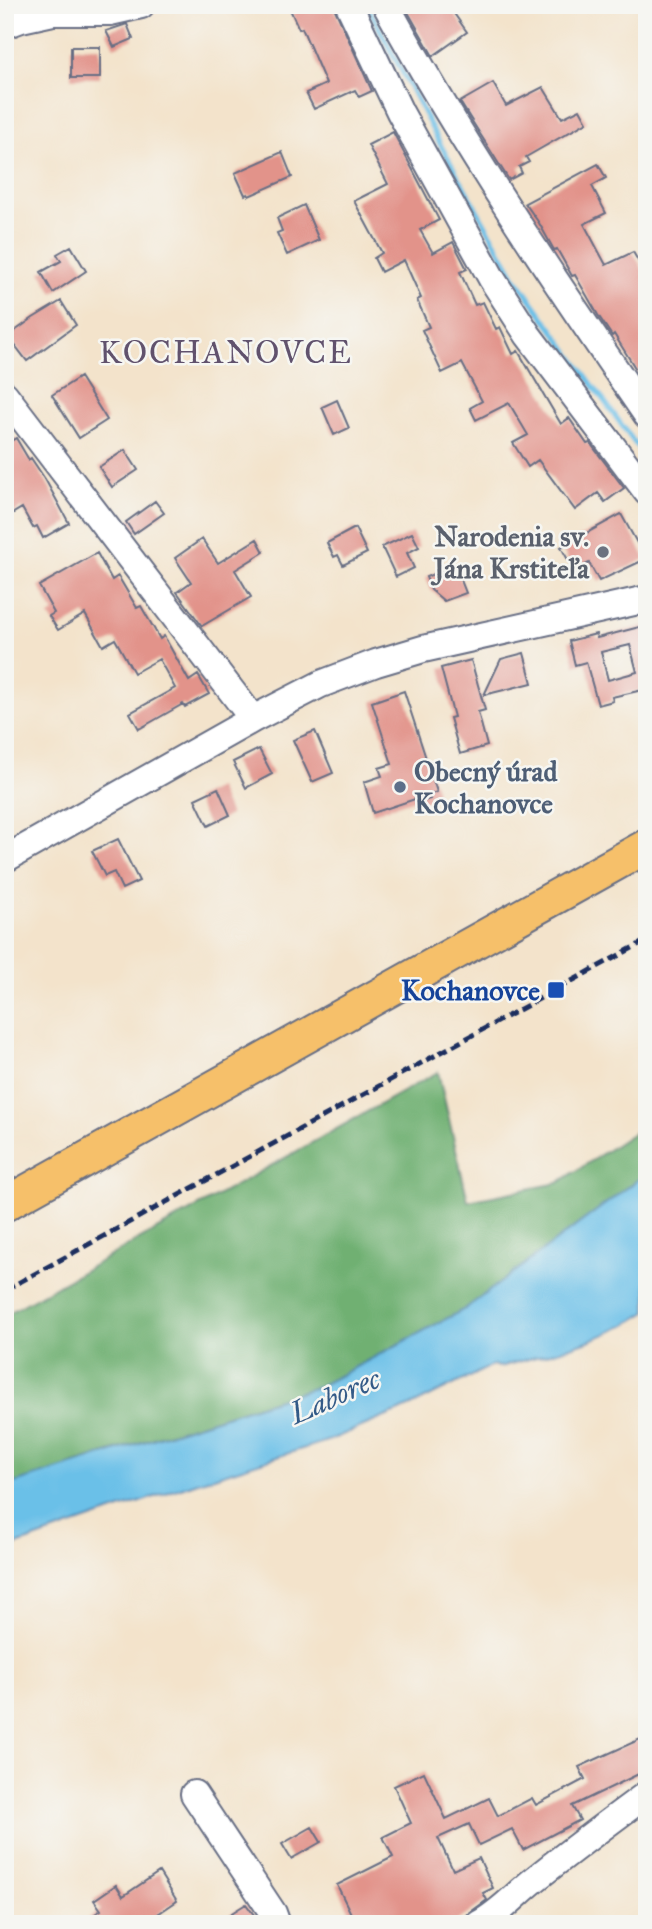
<svg xmlns="http://www.w3.org/2000/svg" width="652" height="1929" font-family="'IM FELL Great Primer',serif">
	<rect width="100%" height="100%" fill="#f6f6f2"/>
	<filter id="ink" filterUnits="userSpaceOnUse"><feTurbulence type="fractalNoise" baseFrequency=".0143" numOctaves="2"/><feDisplacementMap in="SourceGraphic" scale="14" xChannelSelector="R" yChannelSelector="G"/><feConvolveMatrix kernelMatrix="1 2 1 2 8 2 1 2 1" color-interpolation-filters="sRGB"/></filter>
	<filter id="wash" filterUnits="userSpaceOnUse"><feTurbulence type="fractalNoise" baseFrequency=".00686" numOctaves="4" result="noise"/><feDisplacementMap in="SourceGraphic" scale="28" xChannelSelector="R" yChannelSelector="G"/><feGaussianBlur stdDeviation="1.57" result="paint"/><feColorMatrix in="noise" values="0 0 0 0 0 0 0 0 0 0 0 0 0 0 0 0 0 1.4 0 .05"/><feComposite in="paint" operator="in"/></filter>
	<g filter="url(#wash)">
		<rect width="100%" height="100%" fill="#f3e3cb"/>
		<!-- forest -->
		<path fill="#6fb072" stroke="#457068" stroke-width="2" d="M438,1072L468,1201L558,1183L647,1124V1173L465,1309L320,1386L68,1465L12,1547L5,1563V1315Z"/>
		<!-- water -->
		<path fill="#6bc0e8" stroke="#4378a3" stroke-width="2" d="M647,1173V1312C602,1342 550,1353 499,1367L493,1365L411,1406L330,1440L195,1483L5,1549V1486L320,1386L465,1309Z"/>
		<g fill="none" stroke-linecap="round" stroke-linejoin="round">
			<!-- stream -->
			<path stroke="#6bc0e8" stroke-width="5" d="M367,5L440,144L516,279L647,460"/>
		</g>
		<g id="blocks">
			<!-- building -->
			<path fill="#e2938a" fill-rule="evenodd" d="M288,5H333L372,91L359,97L355,90L314,109L306,93L326,84L302,28L299,29Z
				M404,5H448L467,32L433,56Z
				M127,24L133,39L114,47L106,31Z
				M71,47H100V78H71Z
				M493,83L506,106L543,87L562,118L580,109L587,122L526,157L529,162L519,167L522,173L509,180L460,102Z
				M393,132L439,220L420,230L433,253L453,242L467,269L460,272L475,305L483,302L496,329L500,327L513,354L518,351L561,424L569,418L587,444L590,443L624,488L605,502L598,493L575,510L538,460L528,467L513,443L528,435L509,403L476,420L470,408L482,401L462,363L442,373L422,330L429,327L417,300L421,298L404,260L381,272L374,258L382,253L354,201L388,184L368,145Z
				M282,152L292,177L249,196L248,194L245,195L235,173Z
				M598,164L606,178L592,186L606,213L584,224L606,265L633,252L647,276V387L614,334L612,336L598,315L575,275L572,276L557,249L554,250L539,223L525,203Z
				M304,205L319,240L287,255L277,233L282,231L277,218Z
				M71,246L86,271L53,293L41,272L61,261L57,254Z
				M61,301L76,325L27,361L8,336L33,318Z
				M80,377L107,420L79,438L52,395Z
				M337,400L349,428L334,435L322,407Z
				M16,438L29,460L31,458L45,479L69,523L43,538L37,526L33,528L22,508L5,518V444Z
				M125,450L138,470L112,487L99,467Z
				M155,501L164,513L134,534L126,522Z
				M621,514L646,559L599,581L589,563L574,571L561,547Z
				M355,528L367,553L343,565L338,555L334,557L327,543Z
				M412,533L419,547L407,553L414,568L396,577L382,547Z
				M202,539L218,563L257,539L264,552L235,570L251,597L202,626L177,592L191,582L175,558Z
				M97,553L112,580L118,576L137,608L141,606L160,639L164,636L189,681L198,675L209,694L185,707L183,704L139,729L130,713L175,688L159,659L134,673L115,639L103,646L85,614L58,630L49,616L54,613L39,586Z
				M455,565L466,593L444,601L431,590L426,577Z
				M647,625V689L612,697L613,701L598,705L586,662L575,665L569,641L596,634L597,638ZM630,645L637,672L608,680L601,652Z
				M524,653L532,683L484,695L501,659Z
				M471,660L485,710L478,712L487,746L460,754L450,718L454,717L441,668Z
				M404,691L437,792L429,795L430,799L416,803L415,799L373,813L364,782L382,776L379,768L392,764L372,702Z
				M315,731L333,773L312,782L293,740Z
				M259,749L272,774L246,788L233,762Z
				M218,788L230,815L208,826L195,799Z
				M118,839L139,881L122,889L114,872L105,876L92,851Z
				M647,1736V1770L572,1806L580,1820L523,1850L512,1829L479,1845L469,1824L438,1838L453,1870L479,1858L493,1888L483,1893L487,1900L465,1916L451,1924H356L337,1885L393,1857L383,1837L411,1823L394,1786L424,1772L446,1819L489,1798L498,1816L532,1798L536,1805L585,1779L579,1767Z
				M312,1827L321,1842L291,1859L282,1844Z
				M159,1872L177,1901L143,1924H80L101,1910L94,1900L116,1885L123,1896Z
				M246,1904L254,1915L240,1924H214Z"/>
		</g>
	</g>
	<g filter="url(#ink)">
		<use href="#blocks" fill-opacity="0" stroke="#676e84" stroke-width="2"/>
		<g fill="none" stroke-linecap="round" stroke-linejoin="round">
			<defs>
				<path id="minor" d="M349,5L400,112L492,279L528,335L647,492
					M386,5C464,147 555,282 647,415
					M5,25L21,19L53,12H110L141,5
					M5,395L253,719
					M5,859L253,719L321,684L376,663L423,649L647,599
					M194,1794L273,1913L277,1924
					M479,1924C500,1913 515,1895 534,1880C571,1850 609,1822 647,1794"/>
				<path id="major" d="M5,1204L647,846"/>
			</defs>
			<!-- minor casing -->
			<use href="#minor" stroke="#676e84" stroke-width="30"/>
			<!-- major casing -->
			<use href="#major" stroke="#676e84" stroke-width="37"/>
			<!-- minor -->
			<use href="#minor" stroke="#fff" stroke-width="26"/>
			<!-- major -->
			<use href="#major" stroke="#f6c06b" stroke-width="33"/>
			<!-- rail -->
			<path stroke="#1b2f5e" stroke-width="5" stroke-dasharray="10 5" stroke-linecap="butt" d="M5,1290L647,940"/>
		</g>
	</g>
	<!-- markers -->
	<circle fill="#6b7280" stroke="#f6f6f2" stroke-width="2.5" cx="603" cy="552" r="7"/>
	<circle fill="#5c6f8a" stroke="#f6f6f2" stroke-width="2.5" cx="400" cy="787" r="7"/>
	<rect fill="#1a4fb4" stroke="#f6f6f2" stroke-width="2.5" x="547" y="981" width="18" height="18" rx="3.5"/>
	<g text-anchor="middle" dominant-baseline="central" stroke-width="5" stroke-linejoin="round" paint-order="stroke">
		<!-- worship labels -->
		<g font-size="28" font-weight="bold" fill="#5b616d" stroke="#f6f6f2" text-anchor="end">
			<text x="589" y="536">Narodenia sv.<tspan x="589" dy="32">Jána Krstiteľa</tspan></text>
		</g>
		<!-- service labels -->
		<g font-size="28" font-weight="bold" fill="#4e5e75" stroke="#f6f6f2" text-anchor="start">
			<text x="414" y="771">Obecný úrad<tspan x="414" dy="32">Kochanovce</tspan></text>
		</g>
		<!-- transit labels -->
		<g font-size="28" font-weight="bold" fill="#164399" stroke="#f6f6f2" text-anchor="end">
			<text x="540" y="990">Kochanovce</text>
		</g>
		<!-- water labels -->
		<g font-size="30" font-style="italic" fill="#335a87" stroke="#f6f6f2">
			<text transform="translate(335 1396) rotate(-24)">Laborec</text>
		</g>
		<!-- quarter labels -->
		<g font-size="32" letter-spacing="2" fill="#61526d" stroke="#f6f6f2">
			<text x="226" y="352">KOCHANOVCE</text>
		</g>
	</g>
	<!-- margin -->
	<rect width="652" height="1929" fill="none" stroke="#f6f6f2" stroke-width="28"/>
</svg>
